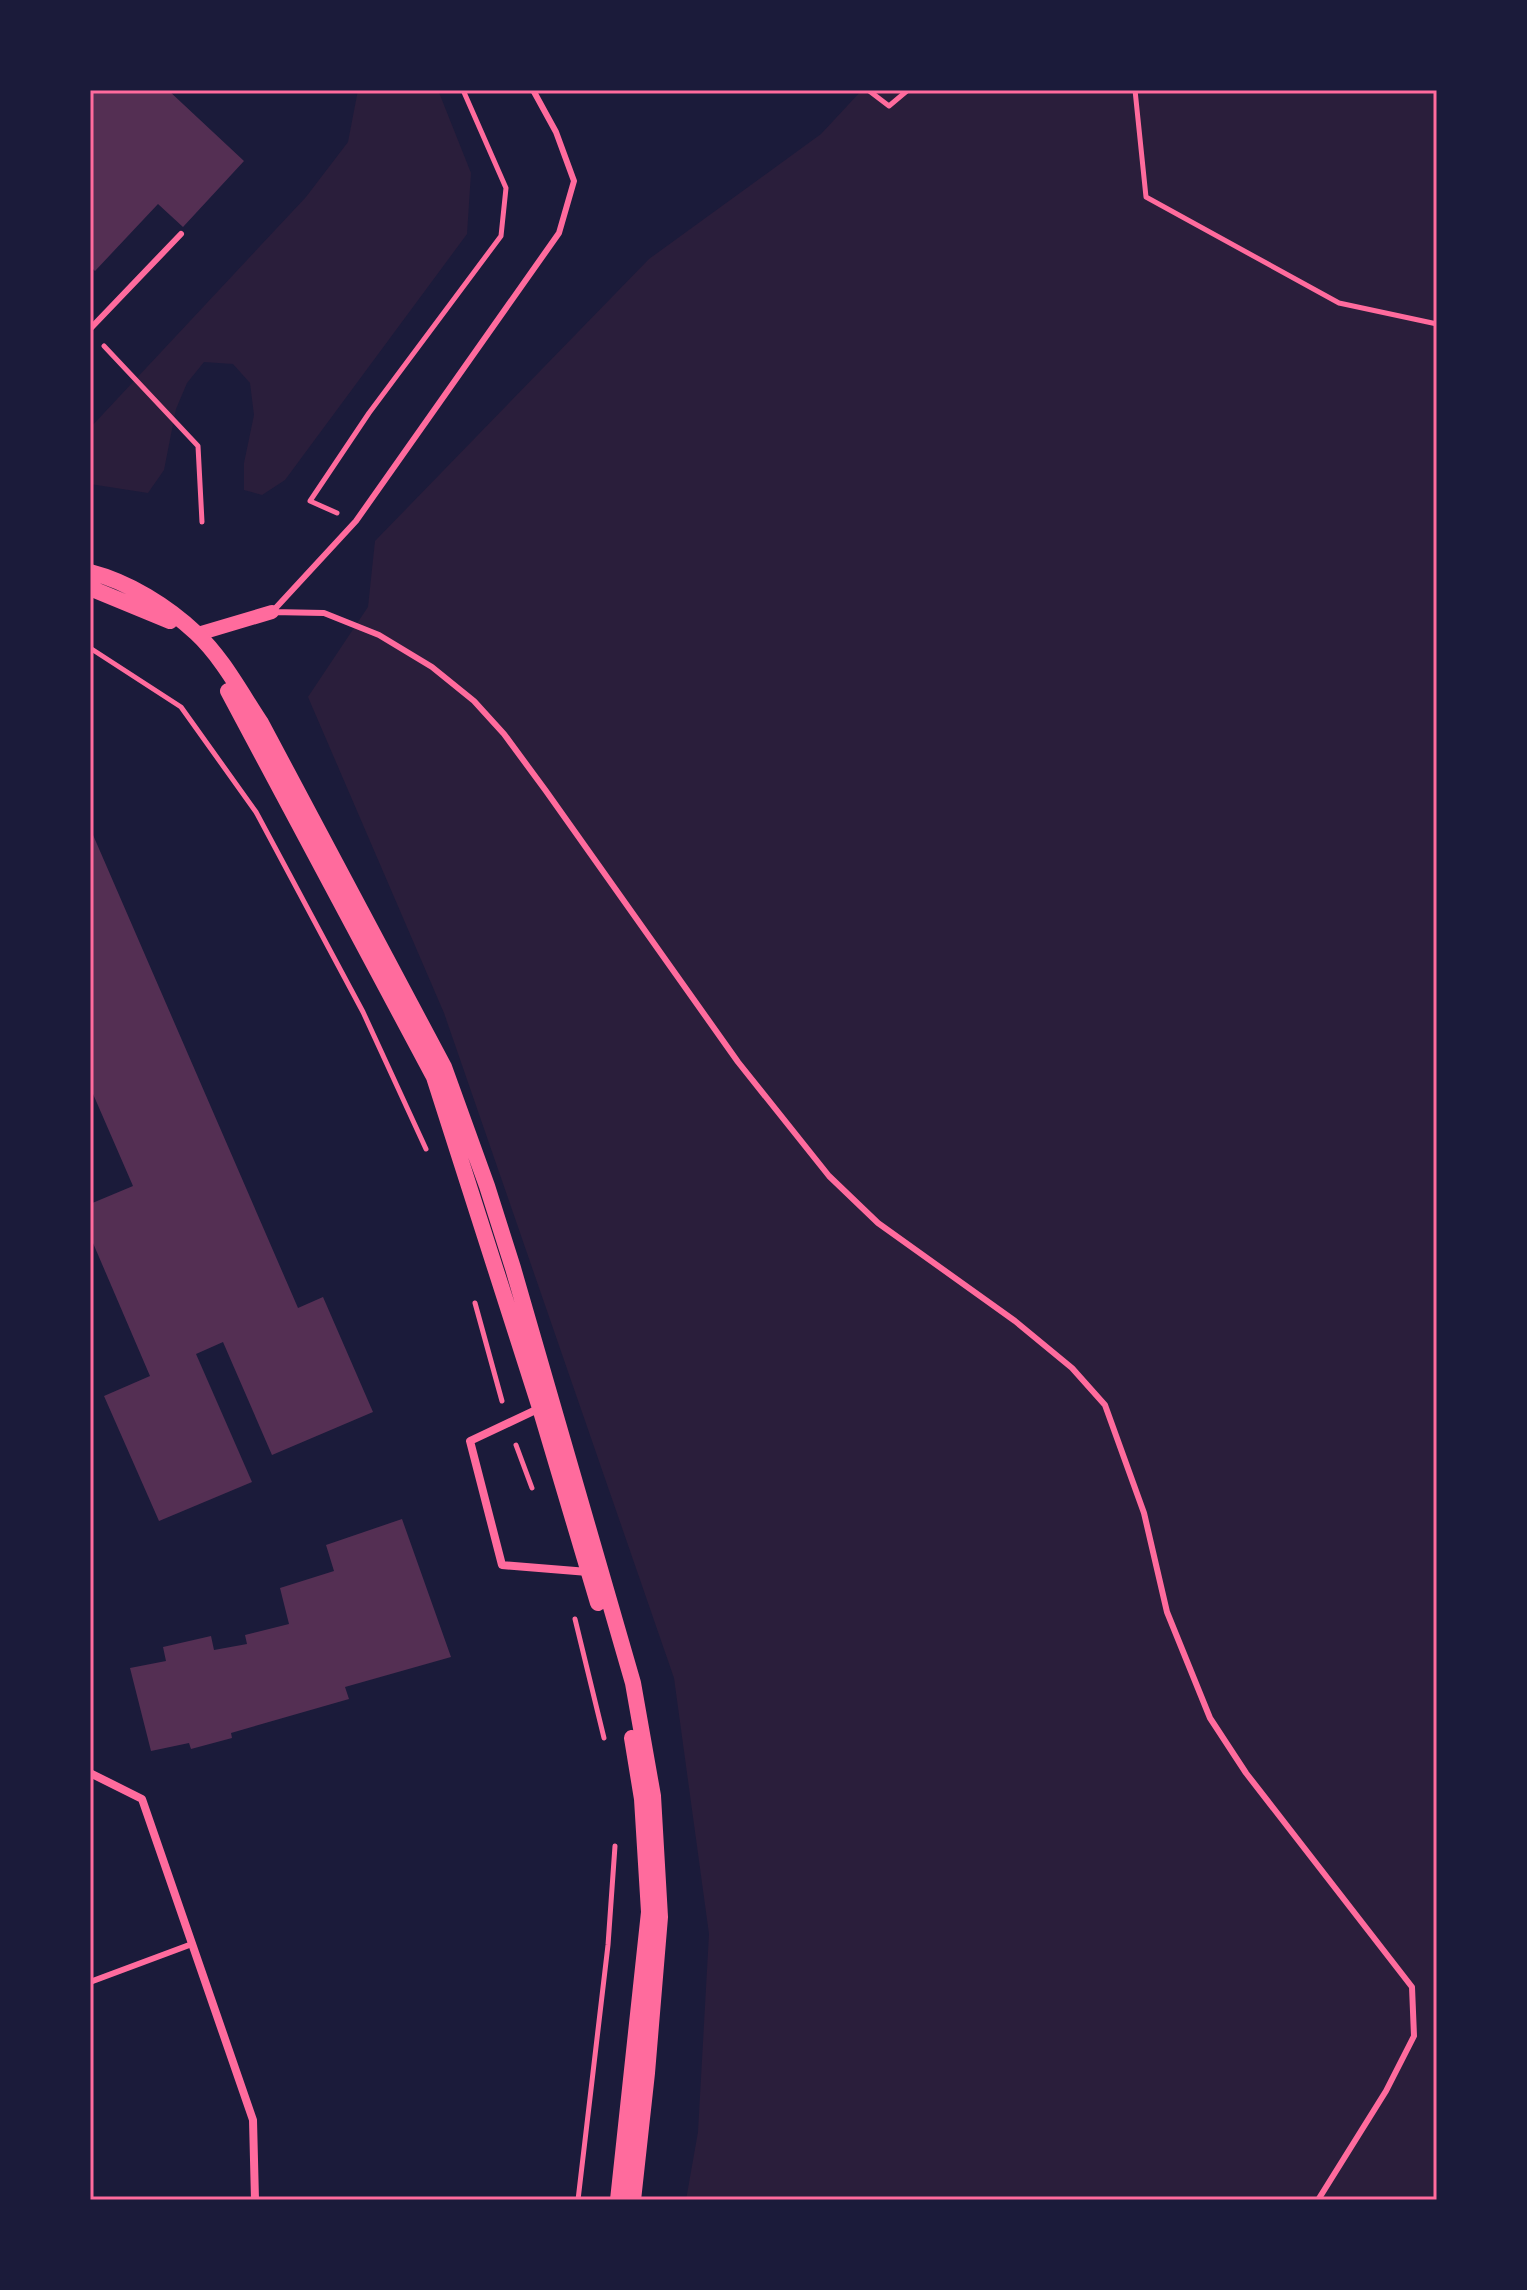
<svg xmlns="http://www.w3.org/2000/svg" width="1527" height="2290" font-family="'Fira Sans',sans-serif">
	<rect width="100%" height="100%" fill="#1b1b3a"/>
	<!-- green -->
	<path fill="#2a1e3b" d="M358,90H438L471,173L467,234L285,480L262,495L244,490V463L254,415L250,383L233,364L204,362L187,383L176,409L164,470L148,493L90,484V428L306,197L348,142Z
		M862,90H1437V2200H686L698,2132L709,1934L674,1678L444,1013L308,697L368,607L375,541L649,259L821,134Z"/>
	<!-- building -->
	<path fill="#542f53" d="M90,90H168L244,161L183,227L158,204L95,271L90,266Z
		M90,828L298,1308L323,1297L373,1412L272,1455L223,1342L196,1354L252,1482L159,1521L104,1396L150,1376L90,1236V1204L133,1186L90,1087Z
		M402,1519L451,1657L345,1687L349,1699L231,1733L232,1738L191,1749L189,1743L151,1751L130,1668L166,1661L163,1647L211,1636L214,1650L247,1644L245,1635L289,1624L280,1588L334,1571L326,1545Z"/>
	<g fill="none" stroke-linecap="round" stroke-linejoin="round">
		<!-- path -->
		<path stroke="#ff6b9d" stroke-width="5" d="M868,90L889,106L908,90
			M1135,90L1146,197L1339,303L1437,324
			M104,346L198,446L202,522
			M337,513L310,501L369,413L501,236L506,188L463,90
			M90,648L181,707L256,812L363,1012L426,1149
			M475,1303L502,1401
			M516,1445L532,1488
			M575,1619L604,1738
			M578,2200L608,1945L615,1846"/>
		<!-- service -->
		<path stroke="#ff6b9d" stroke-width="6" d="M90,329L181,234
			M272,612L324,613L379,635L432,667L474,701L504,734L546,791L738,1062L829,1176L878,1223L1015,1321L1072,1368L1105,1405L1144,1513L1167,1612L1210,1718L1246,1773L1412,1987L1414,2036L1386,2091L1318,2200
			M272,612L356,521L559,233L574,181L556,132L533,90
			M90,1982L192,1944"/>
		<!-- minor -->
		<path stroke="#ff6b9d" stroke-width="8" d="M540,1408L470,1441L502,1565L588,1572
			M90,1773L142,1799L253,2120L255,2200"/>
		<!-- tertiary -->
		<path stroke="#ff6b9d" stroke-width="14" d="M198,634L272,612"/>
		<!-- secondary -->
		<path stroke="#ff6b9d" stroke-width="16" d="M90,572C129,582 167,606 196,633C222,657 241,693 261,723L444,1067L487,1186L513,1268L633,1683L653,1796L660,1917L647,2073L633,2200
			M90,588L170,621
			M228,691L434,1077L540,1408L598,1603
			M618,2200L649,1912L642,1799L632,1738"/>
	</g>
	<!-- border -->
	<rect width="1527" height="2290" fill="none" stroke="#1b1b3a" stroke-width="184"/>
	<rect x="92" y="92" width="1343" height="2106" fill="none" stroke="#ff6b9d" stroke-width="3"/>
</svg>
